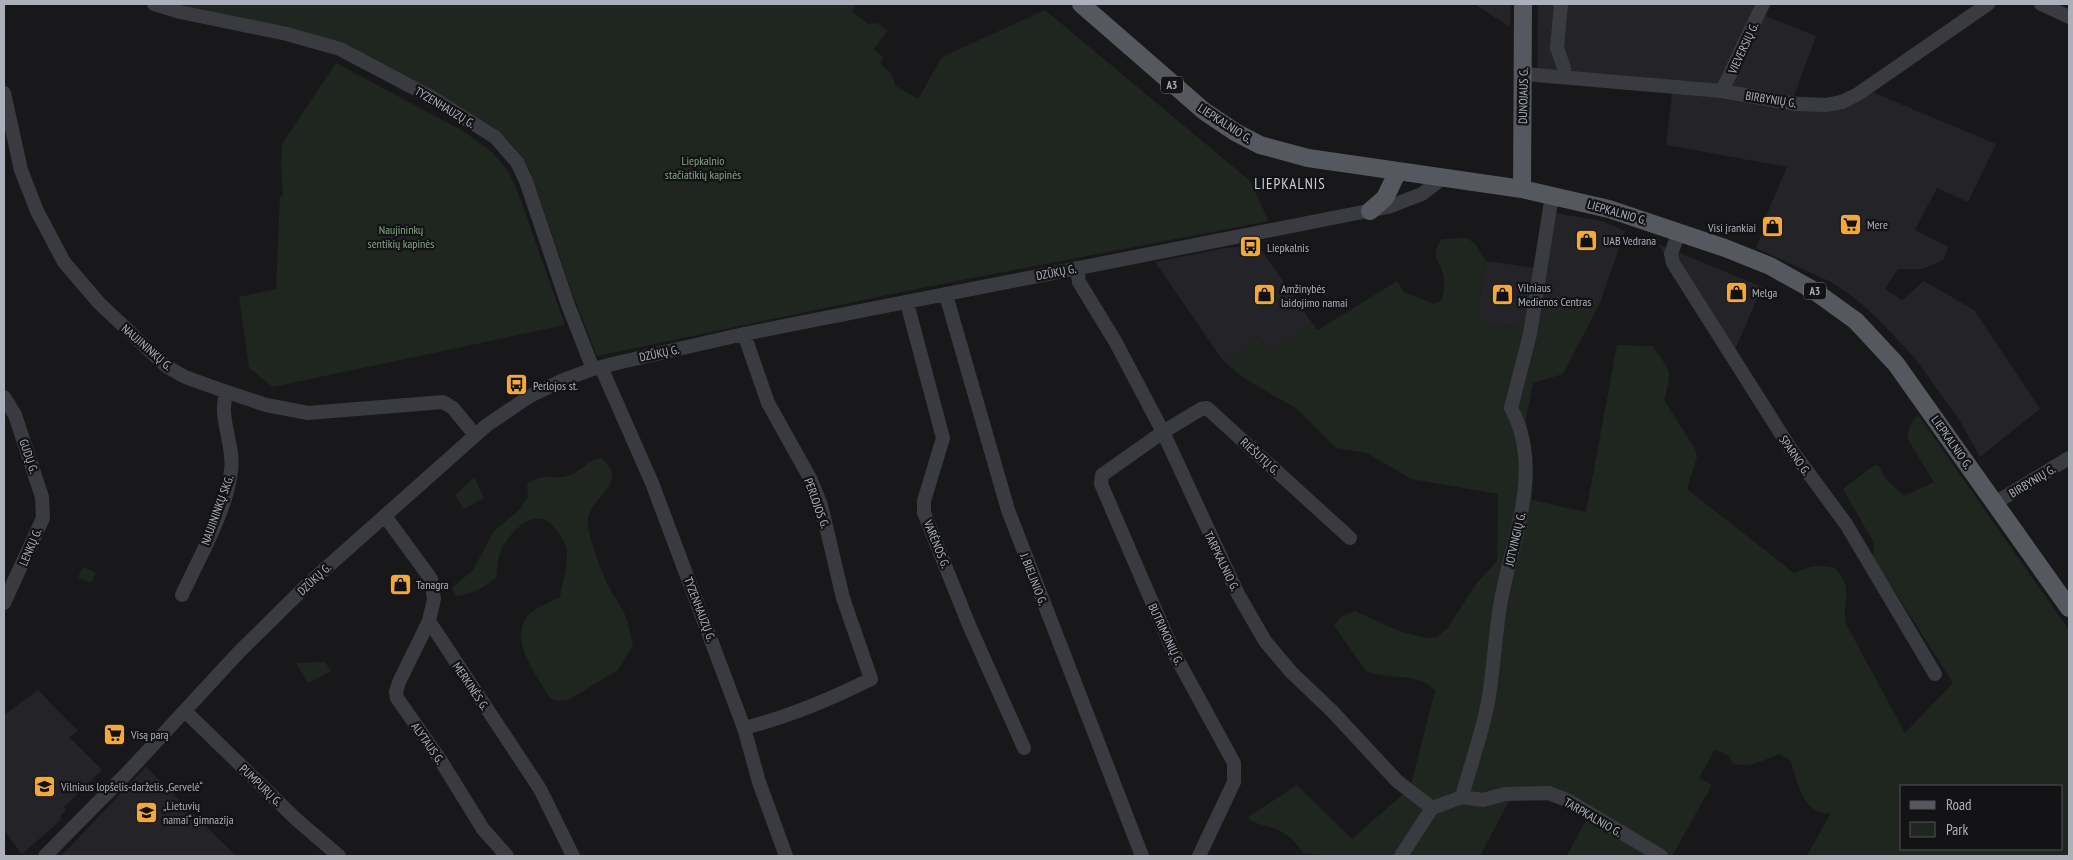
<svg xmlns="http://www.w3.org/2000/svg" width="2073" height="860" font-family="'PT Sans Narrow',sans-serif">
	<rect width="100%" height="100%" fill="#18181b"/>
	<!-- built -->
	<path fill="#242428" d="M1474,4H1511L1510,27Z
		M1538,4H1768L1763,15L1816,36L1794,96L1831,98L1860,87L1996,144L1968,202L1937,188L1915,230L1948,247L1943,260L1922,269H1898L1885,289L1902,300L1924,281L1974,310L2040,409L1980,457L1960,421L1914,357L1877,318L1857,300L1833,283L1756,248L1765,227L1762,225L1787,167L1666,145L1672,93L1537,78Z
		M1543,211L1602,221L1625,231L1600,303L1550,314L1517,326L1483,324L1477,316L1486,261L1534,268Z
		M1658,244L1762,287L1729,364V363Z
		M1258,245L1312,323L1270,352L1258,336L1224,362L1155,262L1225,248Z
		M38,690L78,731L69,737L102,770L64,807L66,811L60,816L62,819L22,854L4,830V715Z
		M146,767L236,856H61Z"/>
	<!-- green -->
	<path fill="#1e261f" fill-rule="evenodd" d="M180,4H857L852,11L868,24L876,23L888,30L874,49L884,58L880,63L891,74L896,86L918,99L942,57L1045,10L1249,180L1269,221L921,288L597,356L572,293L531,173L515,148L495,128L417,81L347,47Z
		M336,63L463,131L492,152L508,171L517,190L565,325L273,387L249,368L239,297L276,289L280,197L283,196L281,167L282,144Z
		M1467,238L1475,244L1486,261L1477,316L1483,324L1517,326L1550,314L1600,303L1563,374L1533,383L1526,419L1533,469L1532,500L1586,512L1617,345L1652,346C1671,372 1673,369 1664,400L1695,449L1697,457L1687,489L1794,573C1809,566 1819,564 1835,568C1856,592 1841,600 1846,624L1905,733L1953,683L1873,557L1874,543L1843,489L1873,466L1878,465L1886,479L1904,496L1934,482L1907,438L1911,423L1918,415L2069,630V856H1807L1830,814C1800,812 1799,783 1790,760L1779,754C1764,760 1749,769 1732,763L1729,756L1715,749L1699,778L1712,785L1672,856H1567L1587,818C1552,799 1547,799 1509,801L1480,856H1331L1303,853C1297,844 1290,836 1280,831C1271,825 1254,826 1248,817L1297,785L1352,839L1410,788L1435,691C1422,672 1386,680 1366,671L1335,627V624L1341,617L1355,611L1399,631L1426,638L1436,637L1447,629L1476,584L1497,561L1498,494L1411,479L1367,453L1336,448L1297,409L1244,378L1224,362L1258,336L1270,352L1312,323L1318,330L1397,281L1404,292L1434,304L1442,300C1443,293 1445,286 1444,279C1443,262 1427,258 1442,239ZM1902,786H2062V849H1902Z
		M601,458C634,484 584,497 588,526C589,538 602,573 608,585C613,595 620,604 625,615C629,624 630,635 633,645L618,670L568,700L557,701L550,698C538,676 511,645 525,620C531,609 549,603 560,597C562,583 567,568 567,555C568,545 562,538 557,531C539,503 513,528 502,548C498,556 497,569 496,578C484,587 471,595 456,596L452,588L473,570L494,531L519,510L528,497L527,484C545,471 555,481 570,475C582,470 587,460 601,458Z
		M474,477L484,498L464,509L455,495Z
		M83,567L96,573L91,583L78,577Z
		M325,662L331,671L308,683L296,663Z"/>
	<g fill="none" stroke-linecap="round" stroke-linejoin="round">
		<!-- minor -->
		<path stroke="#393b40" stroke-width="14" d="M154,4L180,12L287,34L340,49L431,97L495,137L517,162L526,181L568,305L593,369
			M1561,4L1557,48L1564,68V76
			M2041,4L2069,17
			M1524,74L1722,91L1795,104L1826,105L1842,102L1858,94L1988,4
			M1722,91L1763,4
			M4,93L21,170L37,211L64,262L99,303L166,366L185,377L227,392L266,405L308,413L443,402L453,408L475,435
			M1679,232L1671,254L1673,263L1790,448L1846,524L1935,674
			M1077,268L1079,282L1115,341L1163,432L1238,594L1265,641L1291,672L1332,711L1397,781L1432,808
			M946,295L1008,510L1142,856
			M907,303L943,438L924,501V513L969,625L1024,748
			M601,367L652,483L744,728L759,782L786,856
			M4,397L15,415L42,497L43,518L4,603
			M1995,503L2069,458
			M385,516L431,579L434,599L429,621L540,789L573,856
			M182,595C198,560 227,510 231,471C235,445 217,416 227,392
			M429,621L399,682L396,692L397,698L441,761L483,829L507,856
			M185,711L297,820L339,856
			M744,728C788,717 829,700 871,679L843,598L821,505L811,480L768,403L744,334
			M1462,797L1483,800L1505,794L1549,793L1567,800L1661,856
			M45,856L129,771L239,652L307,585L487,425L530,396L563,380L593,369L621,362L744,334L1388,207L1422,194L1444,177
			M1199,856L1234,782V763L1174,653L1101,484L1102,475L1163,432L1201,409L1207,408L1350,538
			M1401,856L1432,808L1462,797C1470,766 1482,734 1488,702C1494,668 1495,634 1501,600C1513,536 1544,469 1511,408L1530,334L1552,195"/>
		<!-- major -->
		<path stroke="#55585f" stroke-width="18" d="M1081,4L1204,111L1235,132L1260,145L1308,158L1522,189L1609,209L1725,248L1770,266L1813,290L1856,321L1896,364L2069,608
			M1522,189L1523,4
			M1370,211L1385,198L1398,171"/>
	</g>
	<!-- icons -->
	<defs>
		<symbol id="supermarket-square" viewBox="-11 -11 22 22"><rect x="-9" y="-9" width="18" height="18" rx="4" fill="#f4a837" stroke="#131316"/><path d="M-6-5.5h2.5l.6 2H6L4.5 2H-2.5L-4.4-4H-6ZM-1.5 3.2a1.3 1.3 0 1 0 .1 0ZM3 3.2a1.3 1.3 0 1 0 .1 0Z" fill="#111"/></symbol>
		<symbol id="shop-square" viewBox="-11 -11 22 22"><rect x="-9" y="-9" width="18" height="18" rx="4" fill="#f4a837" stroke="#131316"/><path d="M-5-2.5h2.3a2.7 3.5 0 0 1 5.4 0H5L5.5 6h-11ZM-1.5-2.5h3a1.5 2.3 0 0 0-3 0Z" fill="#111"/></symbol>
		<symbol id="bus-square" viewBox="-11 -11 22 22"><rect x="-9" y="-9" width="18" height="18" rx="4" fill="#f4a837" stroke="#131316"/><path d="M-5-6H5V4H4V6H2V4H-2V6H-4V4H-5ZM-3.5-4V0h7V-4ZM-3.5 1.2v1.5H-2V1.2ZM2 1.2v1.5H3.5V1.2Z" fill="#111"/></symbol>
		<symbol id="school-square" viewBox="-11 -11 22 22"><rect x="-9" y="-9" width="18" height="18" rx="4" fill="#f4a837" stroke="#131316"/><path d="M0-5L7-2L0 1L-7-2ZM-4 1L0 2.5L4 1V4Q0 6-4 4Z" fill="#111"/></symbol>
	</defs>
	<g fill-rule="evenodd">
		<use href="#supermarket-square" x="1838" y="212" width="25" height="25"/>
		<use href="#shop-square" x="1760" y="214" width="25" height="25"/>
		<use href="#shop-square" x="1574" y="228" width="25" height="25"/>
		<use href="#bus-square" x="1238" y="234" width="25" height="25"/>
		<use href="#shop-square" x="1724" y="280" width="25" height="25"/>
		<use href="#shop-square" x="1490" y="282" width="25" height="25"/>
		<use href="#shop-square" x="1252" y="282" width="25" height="25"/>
		<use href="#bus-square" x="504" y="372" width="25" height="25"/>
		<use href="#shop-square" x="388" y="572" width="25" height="25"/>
		<use href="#supermarket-square" x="102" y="722" width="25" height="25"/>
		<use href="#school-square" x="32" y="774" width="25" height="25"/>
		<use href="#school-square" x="134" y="800" width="25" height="25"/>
	</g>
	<g text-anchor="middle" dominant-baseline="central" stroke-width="4.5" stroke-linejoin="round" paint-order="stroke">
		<!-- shield labels -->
		<g fill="#131316" stroke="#7d8189" stroke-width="1">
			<rect x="1161" y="76.5" width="22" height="17" rx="4"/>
			<rect x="1804" y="282.5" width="22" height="17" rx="4"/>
		</g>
		<g font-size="11" font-weight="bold" fill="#abb0ba">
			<text x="1172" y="85">A3</text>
			<text x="1815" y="291">A3</text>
		</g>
		<!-- street labels -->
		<g font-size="12" fill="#abb0ba" stroke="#131316">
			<text transform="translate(1743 48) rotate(-65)">VIEVERSIŲ G.</text>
			<text transform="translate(1523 96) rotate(-89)">DUNOJAUS G.</text>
			<text transform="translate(1771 99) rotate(9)">BIRBYNIŲ G.</text>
			<text transform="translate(445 107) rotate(31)">TYZENHAUZŲ G.</text>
			<text transform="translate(1225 123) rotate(33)">LIEPKALNIO G.</text>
			<text transform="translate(1617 212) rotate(16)">LIEPKALNIO G.</text>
			<text transform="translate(1056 272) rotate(-11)">DZŪKŲ G.</text>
			<text transform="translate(147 347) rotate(41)">NAUJININKŲ G.</text>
			<text transform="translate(659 353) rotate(-12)">DZŪKŲ G.</text>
			<text transform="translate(1952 442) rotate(55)">LIEPKALNIO G.</text>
			<text transform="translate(1795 455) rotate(55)">SPARNO G.</text>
			<text transform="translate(29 456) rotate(71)">GUDŲ G.</text>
			<text transform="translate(1260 456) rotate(42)">RIEŠUTŲ G.</text>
			<text transform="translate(2032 481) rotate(-31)">BIRBYNIŲ G.</text>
			<text transform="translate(817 503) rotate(70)">PERLOJOS G.</text>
			<text transform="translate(217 510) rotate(-70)">NAUJININKŲ SKG.</text>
			<text transform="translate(1515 539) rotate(-77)">JOTVINGIŲ G.</text>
			<text transform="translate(937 544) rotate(68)">VARĖNOS G.</text>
			<text transform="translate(30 547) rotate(-67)">LENKŲ G.</text>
			<text transform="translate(1222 561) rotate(64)">TARPKALNIO G.</text>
			<text transform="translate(314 579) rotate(-43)">DZŪKŲ G.</text>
			<text transform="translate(1034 579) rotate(69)">J. BIELINIO G.</text>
			<text transform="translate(700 609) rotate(69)">TYZENHAUZŲ G.</text>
			<text transform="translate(1166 634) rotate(65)">BUTRIMONIŲ G.</text>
			<text transform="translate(471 686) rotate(56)">MERKINĖS G.</text>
			<text transform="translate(428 743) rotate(55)">ALYTAUS G.</text>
			<text transform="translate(261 785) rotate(44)">PUMPURŲ G.</text>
			<text transform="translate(1593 817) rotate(30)">TARPKALNIO G.</text>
		</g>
		<!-- park labels -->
		<g font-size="12" fill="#82a582" stroke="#131316">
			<text x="703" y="160">Liepkalnio<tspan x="703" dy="14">stačiatikių kapinės</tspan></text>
			<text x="401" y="229">Naujininkų<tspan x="401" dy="14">sentikių kapinės</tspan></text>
		</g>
		<!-- poi labels -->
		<g font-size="12" fill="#abb0ba" stroke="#131316" text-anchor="start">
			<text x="1867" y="224">Mere</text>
			<text x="1756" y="227" text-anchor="end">Visi įrankiai</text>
			<text x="1603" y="240">UAB Vedrana</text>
			<text x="1267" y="247">Liepkalnis</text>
			<text x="1518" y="287">Vilniaus<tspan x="1518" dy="14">Medienos Centras</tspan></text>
			<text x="1281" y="288">Amžinybės<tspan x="1281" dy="14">laidojimo namai</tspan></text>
			<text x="1752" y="292">Melga</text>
			<text x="533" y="385">Perlojos st.</text>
			<text x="416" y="584">Tanagra</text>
			<text x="131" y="734">Visą parą</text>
			<text x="61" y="786">Vilniaus lopšelis-darželis „Gervelė“</text>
			<text x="163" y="805">„Lietuvių<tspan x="163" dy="14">namai“ gimnazija</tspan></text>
		</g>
		<!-- quarter labels -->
		<g font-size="15" letter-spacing="1" fill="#cccfd6" stroke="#131316">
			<text x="1290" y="183">LIEPKALNIS</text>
		</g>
	</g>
	<!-- border -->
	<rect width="2073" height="860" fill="none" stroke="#abb0ba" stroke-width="10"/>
	<!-- legend -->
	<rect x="1900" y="785" width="162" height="65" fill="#131316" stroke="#505258"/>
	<rect x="1910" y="801" width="25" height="8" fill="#55585f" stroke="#505258"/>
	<text x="1946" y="810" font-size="15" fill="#abb0ba">Road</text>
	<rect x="1910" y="822" width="25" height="15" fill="#1e261f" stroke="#505258"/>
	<text x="1946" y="835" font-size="15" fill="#abb0ba">Park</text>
</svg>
